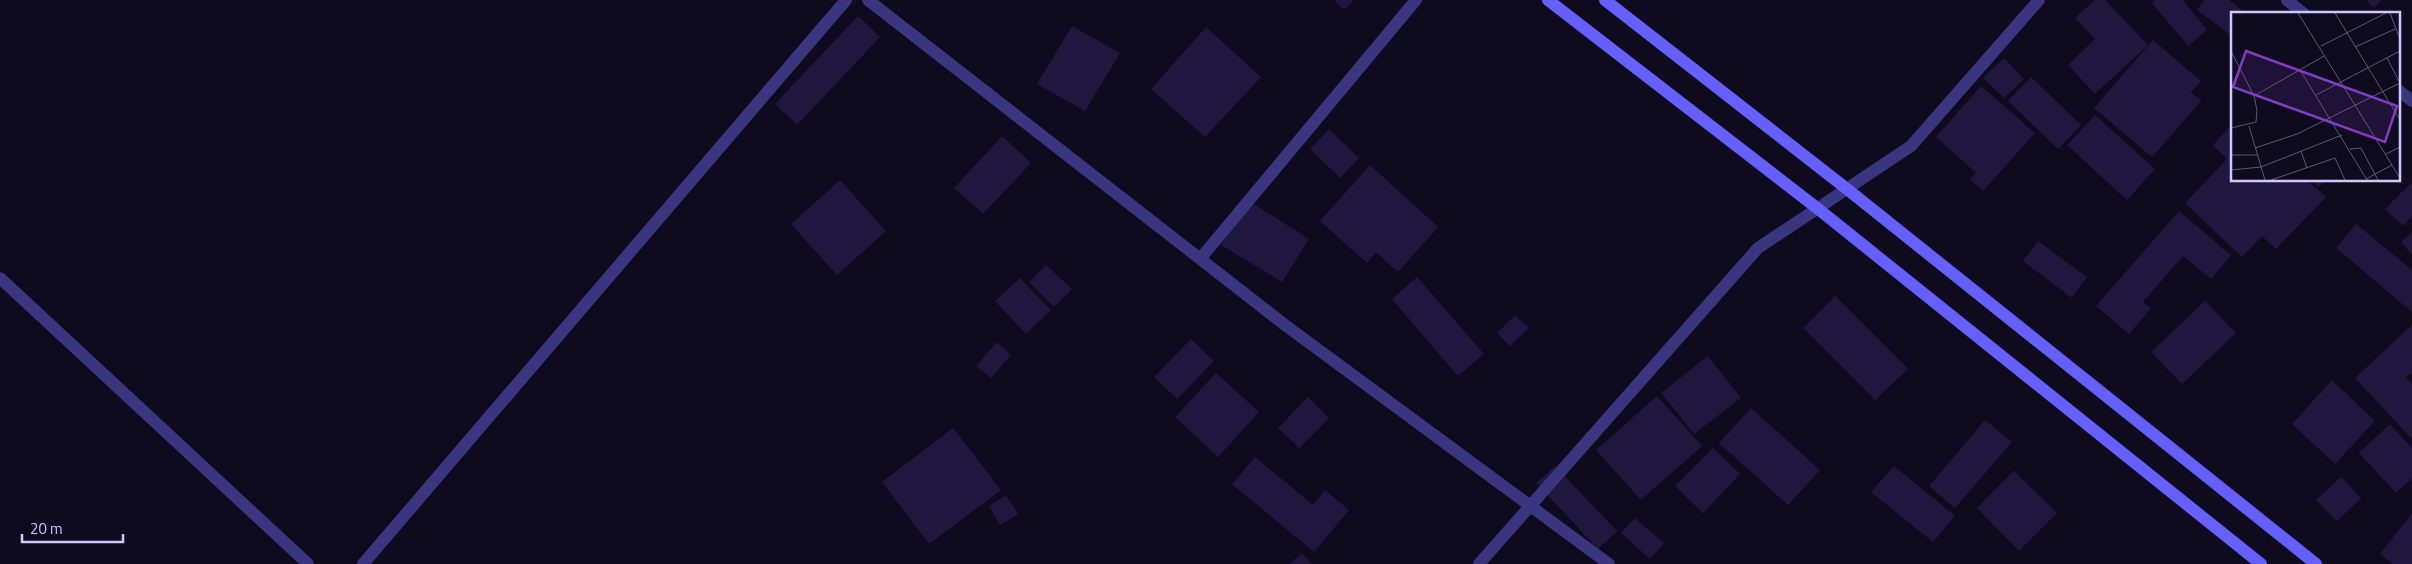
<svg xmlns="http://www.w3.org/2000/svg" width="2412" height="564" font-family="'Titillium Web',sans-serif">
	<rect width="100%" height="100%" fill="#0f0b1e"/>
	<!-- building -->
	<path fill="#20173f" d="M1334,0H1354L1344,10Z
		M2095,0H2105L2148,45L2095,94L2068,65L2095,39L2075,18Z
		M2155,0H2183L2207,30L2188,46L2152,3Z
		M2204,0H2229L2247,14H2232V36L2197,10Z
		M2366,0H2382L2374,8Z
		M858,16L880,37L797,125L775,104Z
		M1072,26L1120,53L1085,111L1037,84Z
		M1206,27L1261,77L1205,137L1151,89Z
		M2153,40L2201,81L2191,92L2201,101L2152,157L2094,108Z
		M2004,58L2024,79L2004,98L1983,78Z
		M2031,77L2081,125L2058,149L2008,101Z
		M1981,86L2035,133L1983,191L1970,179L1976,173L1936,137Z
		M2095,115L2155,169L2127,200L2067,145Z
		M2232,124V180H2307L2326,197L2276,249L2262,236L2242,257L2185,203L2227,159L2213,145Z
		M1329,129L1359,158L1340,178L1310,149Z
		M1002,136L1031,163L983,214L954,188Z
		M1370,165L1438,227L1398,272L1376,252L1367,263L1320,221Z
		M840,180L886,231L837,275L791,224Z
		M2312,180H2327L2318,187Z
		M2412,182V216L2403,226L2385,209Z
		M1249,201L1309,239L1282,282L1221,245Z
		M2179,211L2231,255L2211,279L2183,256L2143,302L2151,308L2129,334L2096,306Z
		M2356,224L2412,270V312L2336,248Z
		M2412,232V255L2401,242Z
		M2038,241L2087,277L2072,298L2023,261Z
		M1046,265L1072,289L1054,307L1029,282Z
		M1417,277L1484,354L1458,376L1392,299Z
		M1020,278L1051,310L1026,334L995,301Z
		M1835,296L1908,369L1875,400L1803,328Z
		M2205,301L2236,333L2182,384L2151,352Z
		M1515,315L1529,328L1510,346L1497,333Z
		M2412,325V372L2406,377L2412,384V439L2355,378Z
		M1191,339L1214,361L1177,399L1154,377Z
		M997,342L1011,355L991,378L976,366Z
		M1708,356L1741,398L1694,434L1661,393Z
		M1216,373L1259,412L1218,457L1175,417Z
		M2332,380L2375,421L2335,464L2292,424Z
		M1657,396L1702,446L1641,500L1596,450Z
		M1308,397L1329,418L1299,448L1278,428Z
		M1751,408L1820,470L1788,505L1719,443Z
		M1985,420L2012,442L1955,508L1929,486Z
		M2390,424L2412,448V478L2396,493L2359,453Z
		M953,428L1001,490L929,544L882,482Z
		M1713,448L1740,474L1703,513L1675,486Z
		M1255,457L1313,505L1325,490L1349,510L1314,552L1232,484Z
		M1555,466L1617,531L1598,549L1536,483Z
		M1894,466L1955,516L1933,542L1871,492Z
		M2014,471L2057,513L2019,551L1977,508Z
		M2341,477L2361,498L2337,521L2316,500Z
		M1006,495L1018,514L1000,525L989,506Z
		M2412,513V564H2393L2380,554Z
		M1635,518L1664,543L1650,559L1621,533Z
		M1302,553L1312,564H1290Z"/>
	<g fill="none" stroke-linecap="round" stroke-linejoin="round">
		<!-- street -->
		<path stroke="#39357e" stroke-width="12" d="M868,0L1285,325L1609,564
			M2287,0L2304,14
			M2398,90L2412,101
			M1200,259L1416,0
			M0,278L308,564
			M363,564L846,0
			M1479,564L1758,248L1911,146L2039,0"/>
		<!-- secondary -->
		<path stroke="#665fff" stroke-width="12" d="M1548,0L1817,208L2261,564
			M1605,0L1847,189L2316,564"/>
	</g>
	<!-- overview -->
	<g transform="translate(2231 12)">
		<rect width="169" height="169" fill="#0f0b1e"/>
		<path fill="none" stroke="#5c5778" stroke-width="1" d="M67,1L169,166M104,1L169,108M159,1L169,27M90,34L155,1M124,35L164,17M0,39L23,84L26,98L25,110L0,116M156,46L169,71M69,58L136,168M85,83L169,39M23,84L93,44M18,114L34,168M24,136L66,122L169,71M119,137L130,136L147,168M70,139L76,156M155,142L169,135M0,143H26M0,158L30,155L111,123M135,167L161,153M40,168L104,146L114,168"/>
		<path fill="#833cc5" fill-opacity="0.15" stroke="#833cc5" stroke-width="2.5" d="M15,39L166,94L154,130L2,75Z"/>
		<rect width="169" height="169" fill="none" stroke="#cfc8ff" stroke-width="2.5"/>
	</g>
	<!-- scale -->
	<path d="M22 534v8h101v-8" fill="none" stroke="#cfc8ff" stroke-width="2.5"/>
	<text x="30" y="534" font-size="15" fill="#cfc8ff" stroke="#0f0b1e" stroke-width="4" paint-order="stroke">20 m</text>
</svg>
